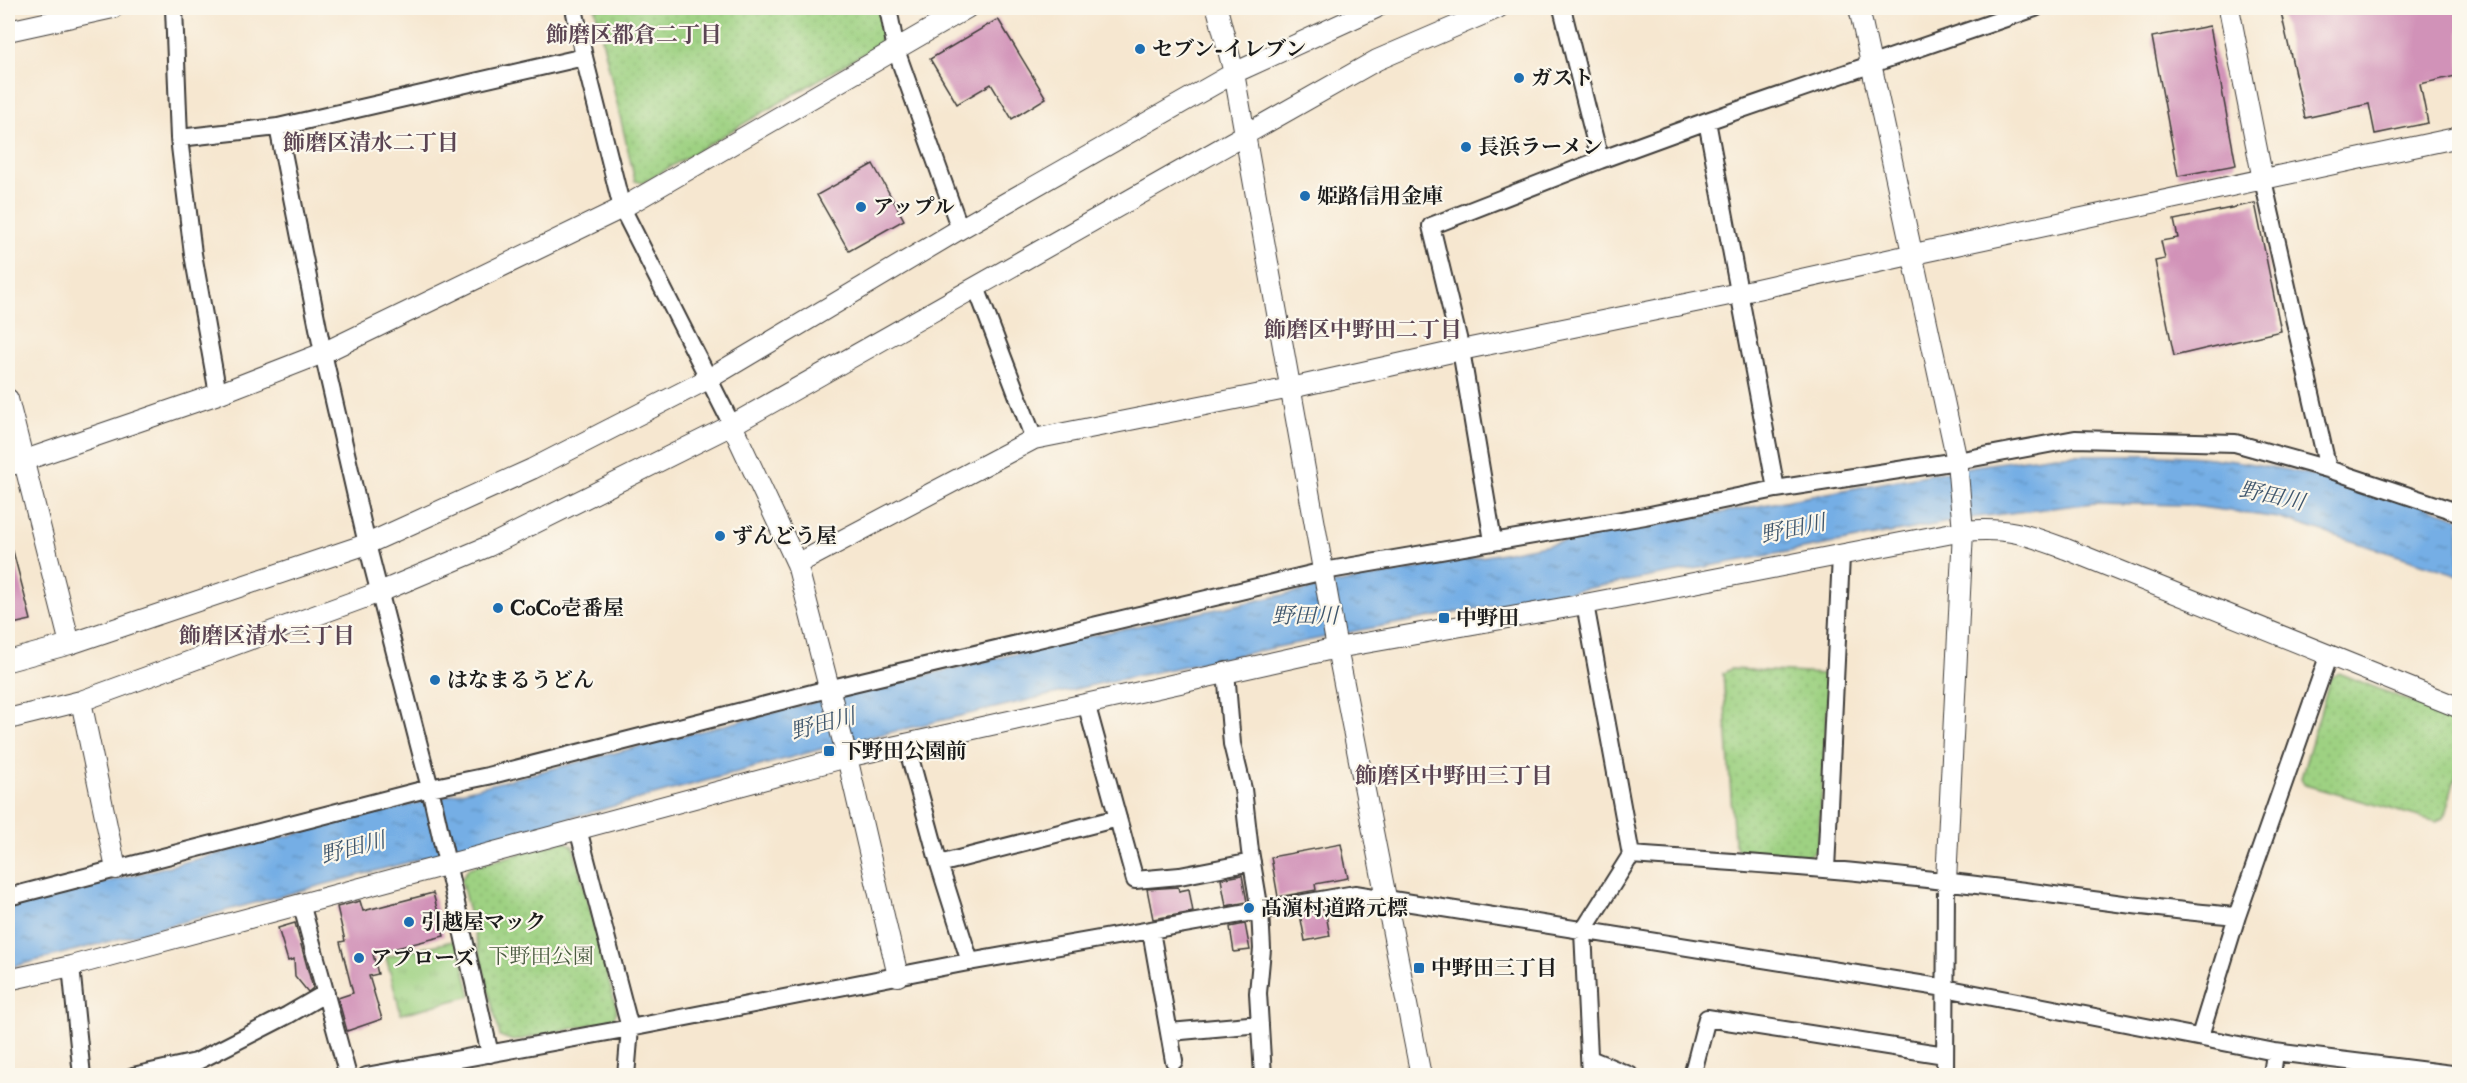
<svg xmlns="http://www.w3.org/2000/svg" width="2467" height="1083" font-family="'IM FELL Double Pica','Noto Serif JP',serif">
	<defs>
		<pattern id="grass-tufts" width="24" height="20" patternUnits="userSpaceOnUse" patternTransform="scale(1.5)"><rect width="24" height="20" fill="#9ed182"/><path d="M3 7l-1-3M5 7V3M7 7l1-3M15 17l-1-3M17 17v-4M19 17l1-3" fill="none" stroke="#88b370"/></pattern>
		<pattern id="park-dots" width="8" height="8" patternUnits="userSpaceOnUse" patternTransform="scale(1.5)"><rect width="8" height="8" fill="#9ed182"/><path d="M2 2h.1M6 6h.1" fill="none" stroke="#88b370" stroke-width="1.8" stroke-linecap="round"/></pattern>
		<pattern id="water-ripples" width="26" height="14" patternUnits="userSpaceOnUse" patternTransform="scale(1.5)"><rect width="26" height="14" fill="#74aee5"/><path d="M2 4q2-2 4 0t4 0M15 11q2-2 4 0t4 0" fill="none" stroke="#5e8db9"/></pattern>
	</defs>
	<rect width="100%" height="100%" fill="#fbf7ec"/>
	<filter id="ink" filterUnits="userSpaceOnUse"><feTurbulence type="fractalNoise" baseFrequency=".0167" numOctaves="2"/><feDisplacementMap in="SourceGraphic" scale="12" xChannelSelector="R" yChannelSelector="G"/><feConvolveMatrix kernelMatrix="1 2 1 2 8 2 1 2 1" color-interpolation-filters="sRGB"/></filter>
	<filter id="wash" filterUnits="userSpaceOnUse"><feTurbulence type="fractalNoise" baseFrequency=".008" numOctaves="4" result="noise"/><feDisplacementMap in="SourceGraphic" scale="24" xChannelSelector="R" yChannelSelector="G"/><feGaussianBlur stdDeviation="1.35" result="paint"/><feColorMatrix in="noise" values="0 0 0 0 0 0 0 0 0 0 0 0 0 0 0 0 0 1.4 0 .05"/><feComposite in="paint" operator="in"/></filter>
	<g filter="url(#wash)">
		<rect width="100%" height="100%" fill="#f6e7d0"/>
		<!-- grass -->
		<path fill="url(#grass-tufts)" stroke="#5d764f" stroke-width="1.5" d="M457,940L471,996L401,1014L386,957Z"/>
		<!-- park -->
		<path fill="url(#park-dots)" stroke="#5d764f" stroke-width="1.5" d="M595,8H879L884,34L878,45L643,183L635,181Z
			M1731,669L1825,674L1829,680L1818,848L1808,856L1740,853L1734,843L1723,673Z
			M2339,673L2459,721V765L2444,818L2437,822L2305,785L2301,778L2330,679Z
			M564,841L573,846L617,1011L613,1020L513,1041L500,1036L461,880L469,868Z"/>
		<!-- water -->
		<path fill="url(#water-ripples)" stroke="#486580" stroke-width="1.5" d="M2055,455C2106,455 2159,453 2211,458C2294,468 2380,489 2459,518V575L2279,518L2186,505L2093,503L1977,517L1361,630L1097,684L836,745L428,857L8,968V907L823,700L1085,637L1350,581L1975,466Z"/>
		<g id="blocks">
			<!-- building -->
			<path fill="#d192b8" d="M2280,8H2460V75L2420,84L2428,123L2375,134L2369,104L2305,118Z
				M998,19L1046,98L1012,119L991,84L957,104L930,59Z
				M2210,26L2236,165L2178,176L2152,37Z
				M873,164L904,220L849,251L817,195Z
				M2255,203L2281,331L2174,356L2155,261L2165,259L2161,241L2178,238L2174,220Z
				M8,551H13L31,620L8,625Z
				M1341,844L1348,878L1315,884L1316,890L1278,897L1271,857Z
				M1242,875L1247,902L1226,906L1221,879Z
				M1178,887L1179,891L1189,889L1193,912L1153,919L1147,889Z
				M433,893L444,936L373,954L378,974L369,976L382,1019L347,1031L338,998L353,993L340,942L345,941L337,907L360,901L363,911Z
				M1319,911L1320,915L1326,914L1330,936L1305,941L1300,914Z
				M295,923L313,988L308,992L295,976L294,959L288,961L278,928Z
				M1245,924L1250,950L1234,952L1230,927Z"/>
		</g>
	</g>
	<g filter="url(#ink)">
		<use href="#blocks" fill-opacity="0" stroke="#3d3a37" stroke-width="1.5"/>
		<g fill="none" stroke-linecap="round" stroke-linejoin="round">
			<defs>
				<path id="minor" d="M174,8L179,138L193,254L218,394
					M574,8L584,57L622,208L732,425
					M888,8L896,50L960,229
					M1562,8L1600,160
					M1707,121L1776,489
					M278,127L323,353L367,544L430,788L490,1054
					M179,138L278,127L584,57
					M2263,180L2328,469
					M976,287L1034,439
					M1493,541L1461,350L1431,226L1600,160L1707,121L2035,8
					M1585,604L1631,855L1583,931L1590,1076
					M1226,671L1232,744L1243,789L1250,851L1260,911L1262,949L1258,993L1263,1076
					M1086,703L1135,880L1180,876L1252,862
					M906,743L939,864L970,962
					M578,829L630,1028L626,1076
					M1631,855C1735,862 1839,869 1943,881C2041,892 2138,908 2237,916
					M939,864L1118,818
					M1826,869L1841,556
					M8,897L430,788L488,776L828,689L1324,571L1645,516L1776,489L1957,461L2075,439L2235,443L2328,469L2460,513
					M301,903L348,1076
					M1151,931L1174,1061
					M71,966L82,1076
					M1170,1032L1260,1024
					M2200,1036L2237,916L2329,654
					M1590,1059L1631,1076
					M133,1076L196,1062L288,1015L326,993
					M366,1076L630,1028L963,963L1355,894L1945,988L2275,1052L2460,1075
					M1692,1076L1707,1018L1945,1055
					M1945,1076L1946,881
					M2272,1076L2275,1052"/>
				<path id="tertiary" d="M1217,8L1234,73L1337,648L1421,1076
					M1859,8L1957,461L1963,531L1946,881
					M2229,8L2263,180
					M8,31L113,8
					M8,399L70,644
					M732,425L797,564L847,757L898,976
					M8,466L218,394L323,353L622,208L967,8
					M797,564L1034,439L1291,388L1461,350L1739,293L1914,254L2460,137
					M8,661L70,644L367,544L532,469L710,378L960,229L1234,73L1376,8
					M81,701L116,869
					M8,719L81,701L380,592L489,546L732,425L1377,60L1498,8
					M8,980L71,966L847,757L1337,648L1585,604L1963,531C2008,527 2025,534 2066,549L2460,708"/>
			</defs>
			<!-- minor casing -->
			<use href="#minor" stroke="#3d3a37" stroke-width="20"/>
			<!-- tertiary casing -->
			<use href="#tertiary" stroke="#3d3a37" stroke-width="22"/>
			<!-- minor -->
			<use href="#minor" stroke="#fff" stroke-width="16"/>
			<!-- tertiary -->
			<use href="#tertiary" stroke="#fff" stroke-width="20"/>
		</g>
	</g>
	<!-- markers -->
	<g fill="#1f6fb2" stroke="#fbf7ec" stroke-width="2">
		<circle cx="1140" cy="49" r="6"/>
		<circle cx="1519" cy="78" r="6"/>
		<circle cx="1466" cy="147" r="6"/>
		<circle cx="1305" cy="196" r="6"/>
		<circle cx="861" cy="207" r="6"/>
		<circle cx="720" cy="536" r="6"/>
		<circle cx="498" cy="608" r="6"/>
		<rect x="1438" y="612" width="12" height="12" rx="3"/>
		<circle cx="435" cy="680" r="6"/>
		<rect x="823" y="745" width="12" height="12" rx="3"/>
		<circle cx="1249" cy="908" r="6"/>
		<circle cx="409" cy="922" r="6"/>
		<circle cx="359" cy="958" r="6"/>
		<rect x="1413" y="962" width="12" height="12" rx="3"/>
	</g>
	<g text-anchor="middle" dominant-baseline="central" stroke-width="4.5" stroke-linejoin="round" paint-order="stroke">
		<!-- poi labels -->
		<g font-size="21" font-weight="bold" fill="#1c1c1c" stroke="#fbf7ec" text-anchor="start">
			<text x="1152" y="49">セブン-イレブン</text>
			<text x="1531" y="78">ガスト</text>
			<text x="1478" y="147">長浜ラーメン</text>
			<text x="1317" y="196">姫路信用金庫</text>
			<text x="873" y="207">アップル</text>
			<text x="732" y="536">ずんどう屋</text>
			<text x="510" y="608">CoCo壱番屋</text>
			<text x="1456" y="618">中野田</text>
			<text x="447" y="680">はなまるうどん</text>
			<text x="841" y="751">下野田公園前</text>
			<text x="1261" y="908">髙濵村道路元標</text>
			<text x="421" y="922">引越屋マック</text>
			<text x="371" y="958">アプローズ</text>
			<text x="1431" y="968">中野田三丁目</text>
		</g>
		<!-- park labels -->
		<g font-size="21" fill="#4a5b40" stroke="#fbf7ec">
			<text x="541" y="956">下野田公園</text>
		</g>
		<!-- neighbourhood labels -->
		<g font-size="22" font-weight="bold" fill="#5b4553" stroke="#fbf7ec">
			<text x="634" y="35">飾磨区都倉二丁目</text>
			<text x="371" y="143">飾磨区清水二丁目</text>
			<text x="1363" y="330">飾磨区中野田二丁目</text>
			<text x="267" y="636">飾磨区清水三丁目</text>
			<text x="1454" y="776">飾磨区中野田三丁目</text>
		</g>
		<!-- water labels -->
		<g font-size="22" font-style="italic" fill="#3f566c" stroke="#fbf7ec">
			<text transform="translate(2272 496) rotate(12)">野田川</text>
			<text transform="translate(1793 529) rotate(-12)">野田川</text>
			<text x="1305" y="616">野田川</text>
			<text transform="translate(823 724) rotate(-15)">野田川</text>
			<text transform="translate(353 848) rotate(-15)">野田川</text>
		</g>
	</g>
	<!-- margin -->
	<rect width="2467" height="1083" fill="none" stroke="#fbf7ec" stroke-width="30"/>
</svg>
